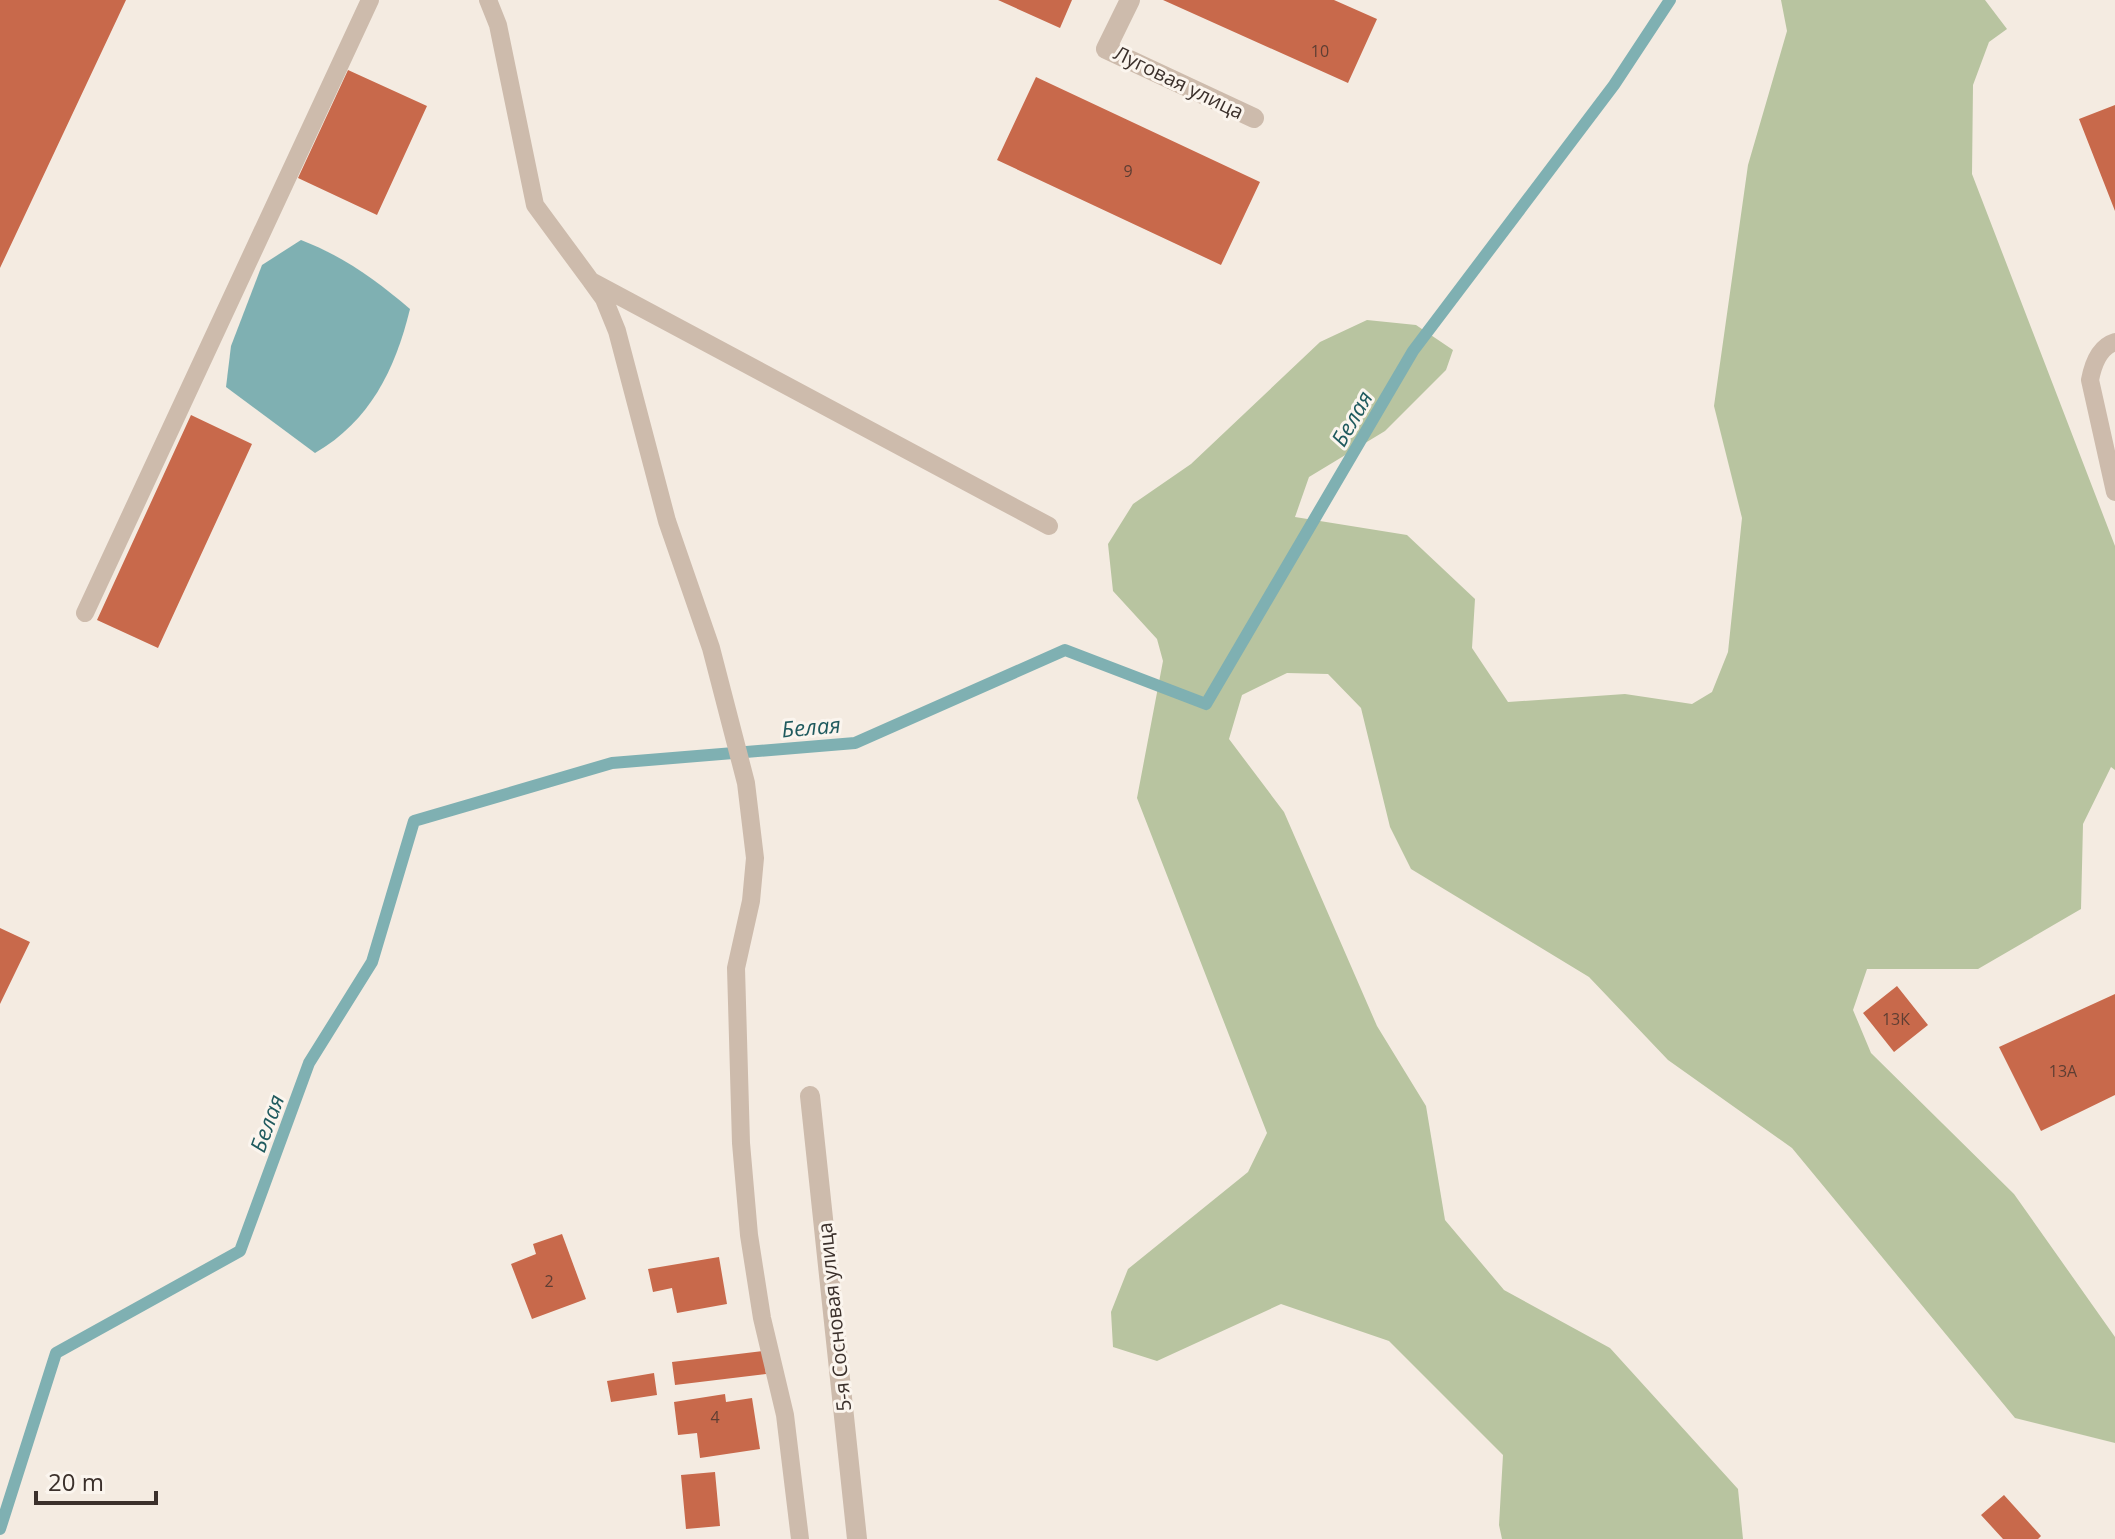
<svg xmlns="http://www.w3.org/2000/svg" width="2115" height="1539" font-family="'Open Sans',sans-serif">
	<rect width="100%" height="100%" fill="#f4ebe1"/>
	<!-- green -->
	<path fill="#b8c4a0" d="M1781,0H1985L2007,29L1989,42L1973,85L1972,174L2115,546V770L2111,767L2083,824L2081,909L1978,969H1867L1853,1010L1871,1053L2014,1194L2115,1337V1443L2015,1418L1792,1148L1668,1060L1589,977L1411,869L1390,827L1361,708L1328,674L1287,673L1242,695L1229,739L1284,812L1377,1026L1426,1106L1445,1220L1504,1290L1610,1348L1738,1489L1743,1539H1502L1499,1525L1503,1455L1389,1341L1281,1304L1157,1361L1113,1347L1111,1312L1128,1269L1248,1172L1267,1133L1137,798L1163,661L1157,639L1113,591L1108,544L1133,504L1191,464L1320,342L1367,320L1416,325L1453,350L1446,370L1385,431L1309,477L1295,517L1407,535L1475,599L1472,648L1508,702L1625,694L1692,704L1712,692L1728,652L1742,518L1714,406L1748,165L1787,31Z"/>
	<!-- water -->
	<path fill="#7fb0b2" d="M301,240C343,256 376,280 410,309C395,370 370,421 315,453L226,387L231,346L262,265Z"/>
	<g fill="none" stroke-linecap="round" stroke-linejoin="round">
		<!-- stream -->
		<path stroke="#7fb0b2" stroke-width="12" d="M0,1529L56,1353L240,1251L309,1063L372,962L414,821L612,763L855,743L1065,650L1206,704L1413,351L1614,85L1670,0"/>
	</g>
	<!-- building -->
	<path fill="#c8694b" d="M0,0H126L0,268Z
		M998,0H1072L1060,28Z
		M1163,0H1334L1377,19L1348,83Z
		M348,70L427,106L377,215L298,178Z
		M1036,77L1260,182L1221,265L997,160Z
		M2115,105V211L2079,119Z
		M191,415L252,444L158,648L97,620Z
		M0,928L30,942L0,1004Z
		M1897,986L1928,1025L1894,1052L1863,1013Z
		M2115,994V1095L2041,1131L1999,1047Z
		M562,1234L586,1299L532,1319L511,1264L536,1254L533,1244Z
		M719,1257L727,1304L677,1313L672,1288L653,1292L648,1269Z
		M763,1351L766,1374L675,1385L672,1362Z
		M654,1373L657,1395L611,1402L607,1381Z
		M725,1394L726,1402L752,1398L760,1449L700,1458L697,1433L678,1435L674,1402Z
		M715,1472L720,1526L686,1529L681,1475Z
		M2004,1495L2041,1536L2038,1539H2003L1981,1515Z"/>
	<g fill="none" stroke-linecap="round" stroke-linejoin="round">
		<!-- service -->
		<path stroke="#cdbbac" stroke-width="18" d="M488,0L498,25L535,205L591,281L1049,526
			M591,281L604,299L617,331L667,521L711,648L746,783L755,858L751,901L736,968L741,1143L749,1235L762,1318L785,1415L800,1539
			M2115,342C2099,347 2093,364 2090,380L2115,492
			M85,613L370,0"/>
		<!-- minor -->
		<path stroke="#cdbbac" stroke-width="20" d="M1130,0L1106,49L1254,118
			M810,1096L857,1539"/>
	</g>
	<g text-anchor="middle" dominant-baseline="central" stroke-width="6" stroke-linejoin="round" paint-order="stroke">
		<!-- number labels -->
		<g font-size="16" fill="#5e3e33">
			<text x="1320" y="51">10</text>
			<text x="1128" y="171">9</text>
			<text x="1896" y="1019">13К</text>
			<text x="2063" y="1071">13А</text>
			<text x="549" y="1281">2</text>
			<text x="715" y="1417">4</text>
		</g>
		<!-- street labels -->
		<g font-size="20" fill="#3b302b" stroke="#fbf5ee">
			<text transform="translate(1179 82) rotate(26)">Луговая улица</text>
			<text transform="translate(834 1317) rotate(-96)">5-я Сосновая улица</text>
		</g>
		<!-- water labels -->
		<g font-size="22" font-style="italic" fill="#1f5a5e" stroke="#fbf5ee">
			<text transform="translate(1351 418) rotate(-60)">Белая</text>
			<text transform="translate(811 726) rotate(-5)">Белая</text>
			<text transform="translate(266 1123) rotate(-70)">Белая</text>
		</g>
	</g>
	<!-- scale -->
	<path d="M36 1491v12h120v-12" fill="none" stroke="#3b302b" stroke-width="4"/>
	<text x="48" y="1491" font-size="24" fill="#3b302b" stroke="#fbf5ee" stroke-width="6" paint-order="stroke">20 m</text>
</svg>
